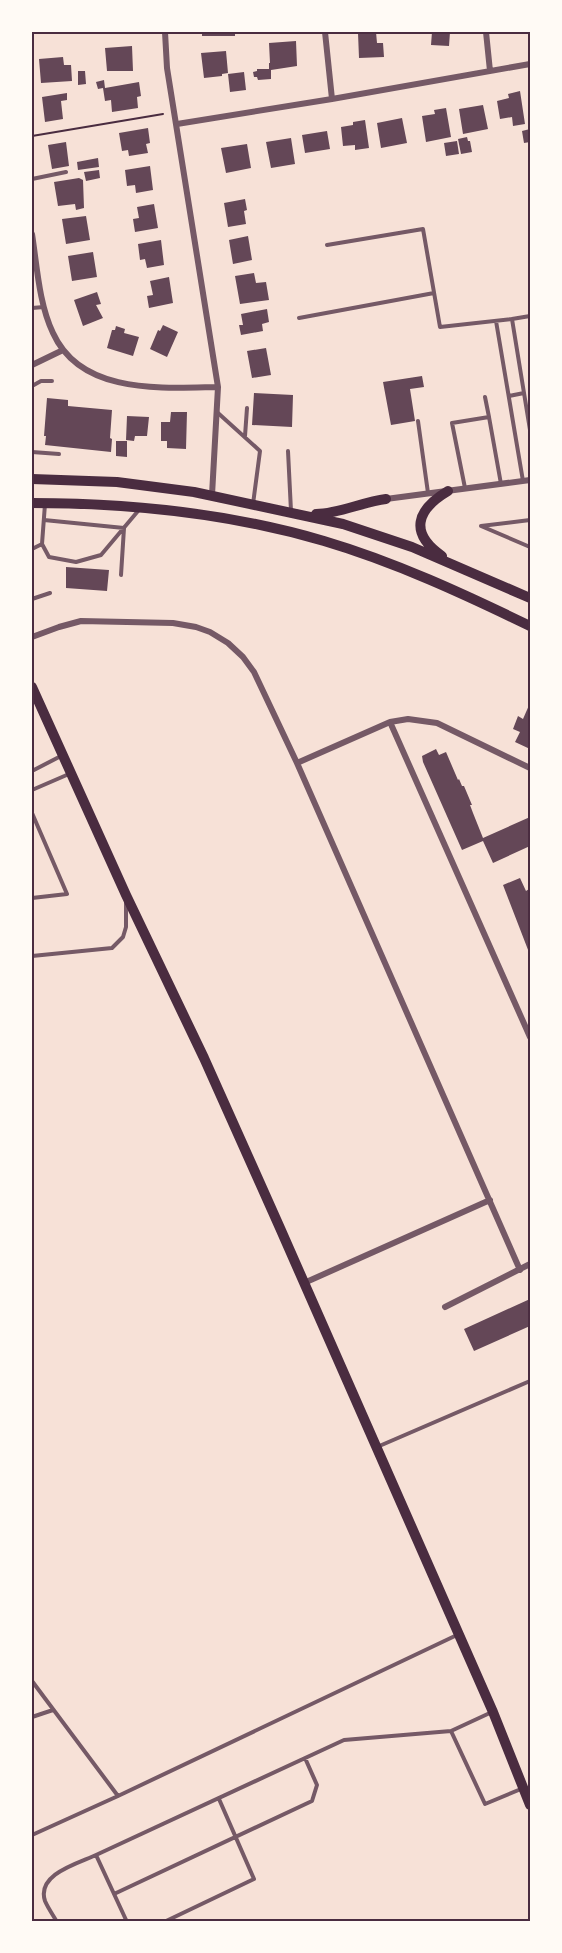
<svg xmlns="http://www.w3.org/2000/svg" width="562" height="1953" font-family="Mulish,sans-serif">
	<rect width="100%" height="100%" fill="#f7e1d7"/>
	<!-- building -->
	<path fill="#644757" d="M202,32H235V36H202Z
		M374,32H376L377,43H383L384,57L359,58L358,33Z
		M432,32H450L449,46L431,45Z
		M296,41L297,66L271,70V79L258,80L257,77H254L253,72L257,71V69H269V63H270L269,43Z
		M132,46L133,71H107L105,48Z
		M226,51L228,73L222,74V76L204,78L201,53Z
		M63,57L64,65H71L72,81L41,83L39,59Z
		M78,71H85L86,84L78,85Z
		M244,72L246,90L230,92L228,74Z
		M104,80L105,88L139,82L141,96L137,97L138,108L112,112L111,100L105,101L103,88L98,89L96,82Z
		M520,91L525,124L513,126L512,117L500,119L497,101L509,98L508,94Z
		M67,93V100L61,101L63,119L45,122L42,97Z
		M483,105L488,129L463,134L459,109Z
		M446,108L451,137L426,142L422,116L435,114L434,110Z
		M402,118L407,143L381,148L377,123Z
		M365,120L369,148L355,150V145L343,146L341,127L353,125V122Z
		M148,128L150,143L146,144L148,153L129,156L128,150L122,151L119,133Z
		M530,129V142L524,143L522,131Z
		M327,131L330,149L305,153L302,135Z
		M467,137L468,141H470L472,152L461,154L458,139Z
		M291,138L295,164L271,168L266,142Z
		M457,141L459,154L446,156L444,143Z
		M66,142L69,166L52,169L48,145Z
		M247,144L251,168L226,173L221,148Z
		M98,158L99,167L78,170L77,162Z
		M150,166L153,190L136,193L135,185L127,186L125,170Z
		M99,170L100,178L86,181L84,172Z
		M79,178L83,180L84,208L76,210L75,204L58,206L54,182Z
		M245,199L247,210L244,211L246,224L228,227L224,203Z
		M154,204L158,228L135,232L133,219L139,218L137,207Z
		M86,216L90,240L66,244L62,219Z
		M248,236L252,260L233,264L229,240Z
		M161,240L164,265L147,268L145,259L140,260L138,244Z
		M93,252L97,277L72,281L68,256Z
		M254,273L256,283L266,282L269,300L240,304L235,276Z
		M169,277L173,303L149,308L147,296L153,295L150,281Z
		M97,292L101,304L96,305L103,318L83,326L74,300Z
		M267,309L269,322L262,324L263,331L241,335L239,325H243L241,314Z
		M163,325L178,332L167,357L150,349L158,330L160,331Z
		M116,326L125,329L124,333L139,337L133,356L107,348L112,330H115Z
		M266,348L271,375L252,378L247,351Z
		M422,376L424,387L410,389L415,421L391,425L383,382Z
		M254,393L293,395L292,427L252,425Z
		M47,398L68,400V406L112,410L110,438L112,439L111,452L45,445L46,436H44Z
		M171,412H187L186,449L167,448V441H161V422H170Z
		M127,416L149,417L147,436H135L134,441L126,440Z
		M116,441H127V457L116,456Z
		M66,567L109,570L107,591L66,588Z
		M530,703V749L515,742L520,732L513,729L518,716L523,719Z
		M436,749L439,755L446,752L458,780L459,779L462,786H464L472,805H470L473,813L483,838L530,817V846L493,863L483,841L462,850L423,762L422,756Z
		M520,878L526,891L529,889L530,892V955L503,885Z
		M530,1299V1326L474,1351L464,1329Z"/>
	<g fill="none" stroke-linecap="round" stroke-linejoin="round">
		<!-- path -->
		<path stroke="#4a2c40" stroke-width="2" d="M32,136L163,114"/>
		<!-- service -->
		<path stroke="#755966" stroke-width="4" d="M32,179L66,172
			M327,245L423,229L440,327L512,319
			M32,308L44,307
			M530,316L512,319L530,430
			M299,318L434,293
			M496,321L523,481
			M32,386L41,381H52
			M509,396L524,393
			M485,397L489,417
			M218,413L260,451L253,504
			M418,421L428,493
			M245,436L247,408
			M288,451L291,511
			M32,452L59,454
			M465,488L452,423L489,417L501,484
			M44,520L124,528L121,575
			M530,520L481,526L530,547
			M42,544L49,557L76,562L101,555L138,511
			M32,549L42,544L45,504
			M32,599L50,593
			M32,771L61,756
			M32,790L69,774
			M32,813L67,894L32,898
			M32,956L112,948L123,937L126,927V902
			M377,1447L530,1381
			M32,1681L118,1796
			M32,1717L53,1710
			M451,1731L485,1804L521,1789
			M32,1792V1791
			M32,1835L118,1796L457,1635
			M114,1894L312,1801L317,1785L305,1758
			M57,1922C53,1915 48,1908 45,1901C36,1874 79,1863 96,1855
			M127,1922L96,1855L344,1740L451,1731L492,1712
			M164,1922L254,1879L219,1799"/>
		<!-- minor -->
		<path stroke="#755966" stroke-width="6" d="M165,32L167,68L218,387L212,495
			M325,32L332,99
			M486,32L490,71
			M177,124L332,99L530,64
			M32,234C37,266 39,304 53,333C81,395 162,388 218,387
			M32,365L63,350
			M386,499L530,480
			M32,637L59,627L81,621L173,623L196,627L210,632L228,643L243,657L254,672L297,763L520,1270
			M390,722L530,1037
			M297,763L390,722L408,719L437,723L530,768
			M304,1283L490,1200
			M445,1307L530,1264"/>
		<!-- secondary -->
		<path stroke="#4a2c40" stroke-width="10" d="M32,687L126,895L204,1058L280,1228L493,1712L530,1805"/>
		<!-- primary -->
		<path stroke="#4a2c40" stroke-width="10" d="M32,479L117,482L194,492L343,524L412,547L530,598
			M32,503C130,503 229,513 324,541C395,562 464,594 530,626
			M316,514C339,514 362,502 386,499
			M442,556C409,533 416,510 448,491"/>
	</g>
	<!-- border -->
	<rect width="562" height="1953" fill="none" stroke="#fffaf5" stroke-width="66"/>
	<rect x="33" y="33" width="496" height="1887" fill="none" stroke="#4a2c40" stroke-width="2"/>
</svg>
